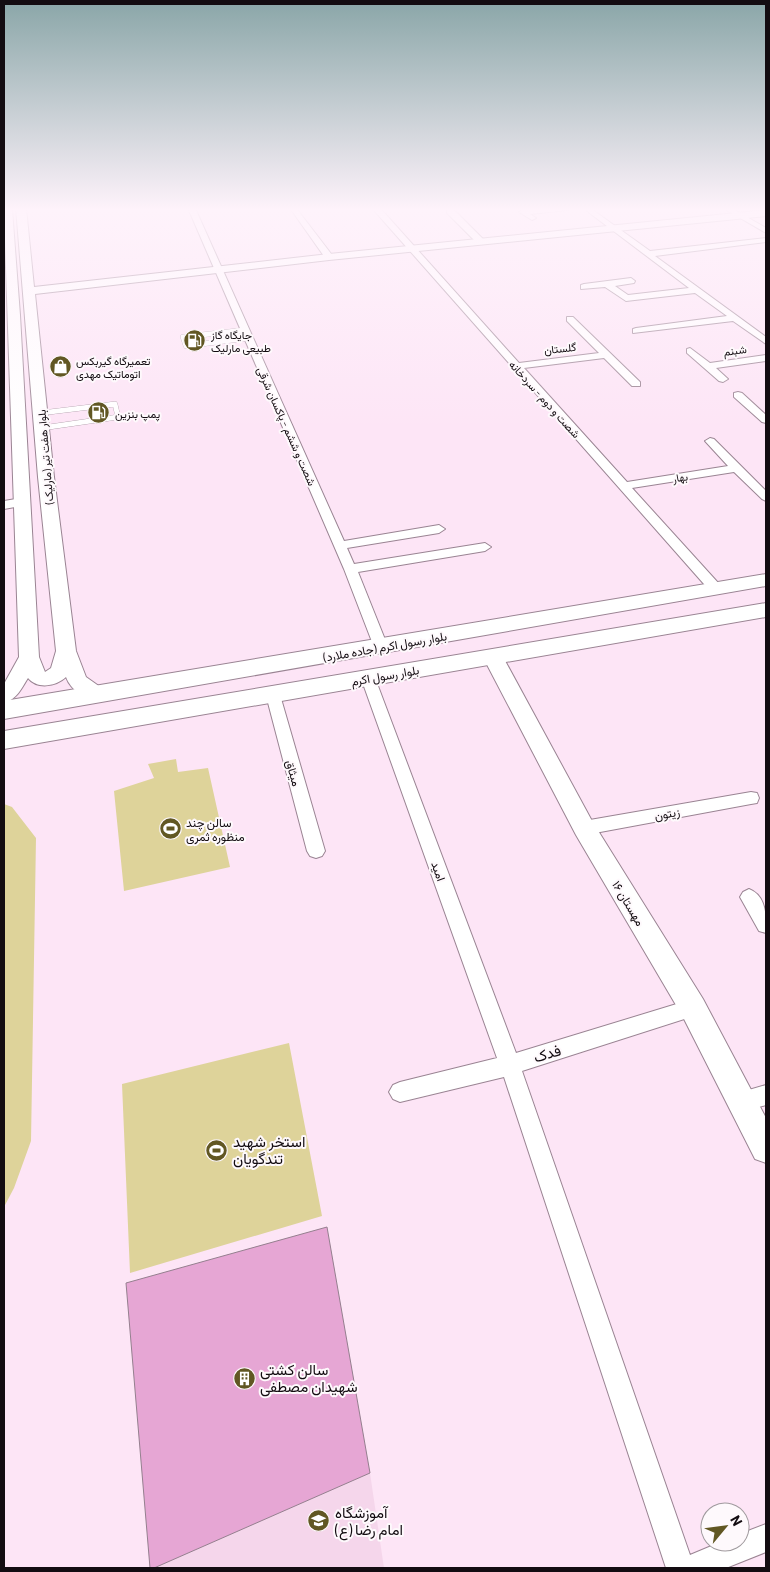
<svg xmlns="http://www.w3.org/2000/svg" width="770" height="1572" font-family="Barlow,Vazirmatn,sans-serif">
	<rect width="100%" height="100%" fill="#fde5f6"/>
	<!-- built -->
	<path fill="#f5d6eb" d="M370,1473L384,1568H154Z"/>
	<!-- green -->
	<path fill="#ded39a" d="M176,759L178,772L208,768L230,867L124,891L114,791L154,778L148,764Z
		M4,804L12,807L36,838L31,1141L14,1188L4,1207Z
		M289,1043L322,1216L130,1273L122,1084Z"/>
	<!-- building -->
	<path fill="#e6a6d4" stroke="#947f8e" d="M327,1227L370,1473L154,1568H150L126,1283Z"/>
	<g fill="none" stroke-linecap="round" stroke-linejoin="round">
		<defs>
			<path id="lane" d="M245,330L183,337L186,346L248,338
				M41,413L115,404L118,417L42,428"/>
			<path id="street" d="M188,208H195L344,541L439,525L445,529L439,533L347,548L354,564L485,543L491,547L485,551L358,572L388,647L386,650H376L374,647L344,569Z
				M290,208H296L332,255V259H326Z
				M372,208H380L519,363L599,353L567,321V317H573L640,382V386H632L604,358L524,368L627,482L728,466L705,441L710,438L714,439L766,491V501L762,499L734,472L632,488L721,586L723,589L721,592H711Z
				M549,208H572L568,210L530,214L536,218L532,220L519,212L523,210Z
				M583,208H590L650,251L766,238V242L655,256L766,337V344L733,321L633,333V329L636,328L727,316L695,293L626,301L605,287L581,289V285L584,284L631,278L635,281L634,283L615,286L628,295L689,288Z
				M723,208H731L766,228V233Z
				M447,209H453L484,240V244H478L447,213Z
				M690,348L710,363L766,355V361L716,368L728,379L723,382L719,381L687,353V349Z
				M738,392L742,393L766,415V423L762,422L734,397V393Z
				M22,498L26,499L28,502L26,505L4,509V501Z
				M368,673L373,674L375,678L516,1053L693,999L700,1002L703,1008L700,1014L522,1071L690,1555L721,1542H740V1534L766,1524V1552L726,1568H666L504,1077L400,1102L393,1099L389,1092L393,1085L400,1082L497,1058L361,678L363,674Z
				M273,690L278,691L280,695L325,851L322,856L316,858L310,856L307,851L266,695L268,691Z
				M751,792L757,793L759,798L757,803L751,804L584,835L578,833L576,828L578,823L584,821Z
				M749,889C767,896 766,917 766,933L759,931L740,897L743,892Z
				M766,1085V1105L742,1112L735,1108L731,1101L735,1094Z"/>
			<path id="secondary" d="M4,208L12,209L20,315L39,657L45,672L51,668L56,651L38,477L16,208H26L34,287L329,254L766,210V216L329,260L35,294L54,477L76,651L86,677L103,689L106,694L103,699C89,703 71,691 66,677C55,687 37,689 28,678C21,689 17,699 4,703V684L19,657Z
				M493,650L500,652L503,657L592,821L703,999L766,1118V1163L755,1159L683,1017L576,835L483,657L486,652Z"/>
			<path id="primary" d="M766,574V586L4,719V701Z
				M766,603V617L4,749V731Z"/>
		</defs>
		<!-- lane casing -->
		<use href="#lane" stroke="#9a8493" stroke-width="5.5"/>
		<!-- street casing -->
		<use href="#street" stroke="#9a8493" stroke-width="2"/>
		<!-- secondary casing -->
		<use href="#secondary" stroke="#9a8493" stroke-width="2"/>
		<!-- primary casing -->
		<use href="#primary" stroke="#9a8493" stroke-width="2"/>
		<!-- lane -->
		<use href="#lane" stroke="#fff" stroke-width="5"/>
		<!-- street -->
		<use href="#street" fill="#fff" fill-rule="evenodd"/>
		<!-- secondary -->
		<use href="#secondary" fill="#fff" fill-rule="evenodd"/>
		<!-- primary -->
		<use href="#primary" fill="#fff" fill-rule="evenodd"/>
	</g>
	<!-- sky -->
	<linearGradient id="sky" x2="0" y2="1"><stop stop-color="#8aa6a8"/><stop offset="0.49" stop-color="#fef3fb"/><stop offset="1" stop-color="#fef3fb" stop-opacity="0"/></linearGradient>
	<rect width="770" height="428" fill="url(#sky)"/>
	<!-- icons -->
	<defs>
		<symbol id="fuel-disc" viewBox="-11 -11 22 22"><circle r="9.5" fill="#615723" stroke="#fef9fc"/><path d="M-5.5-6h7V0h2V4h1.3V-2.5L3-4.5l.8-.8L6-3V5H2.5V1h-1V6h-7ZM-4.2-4.7v3.2H.2V-4.7Z" fill="#fff"/></symbol>
		<symbol id="shop-disc" viewBox="-11 -11 22 22"><circle r="9.5" fill="#615723" stroke="#fef9fc"/><path d="M-5-2.5h2.3a2.7 3.5 0 0 1 5.4 0H5L5.5 6h-11ZM-1.5-2.5h3a1.5 2.3 0 0 0-3 0Z" fill="#fff"/></symbol>
		<symbol id="stadium-disc" viewBox="-11 -11 22 22"><circle r="9.5" fill="#615723" stroke="#fef9fc"/><path d="M0-5a6.5 5 0 1 0 0 10a6.5 5 0 1 0 0-10ZM-3.5-1.8h7v3.6h-7Z" fill="#fff"/></symbol>
		<symbol id="building-disc" viewBox="-11 -11 22 22"><circle r="9.5" fill="#615723" stroke="#fef9fc"/><path d="M-4-6H4V6H1V3H-1V6H-4ZM-2.5-4.3h1.7v1.8h-1.7ZM.8-4.3h1.7v1.8H.8ZM-2.5-1h1.7V.8h-1.7ZM.8-1h1.7V.8H.8Z" fill="#fff"/></symbol>
		<symbol id="school-disc" viewBox="-11 -11 22 22"><circle r="9.5" fill="#615723" stroke="#fef9fc"/><path d="M0-5L7-2L0 1L-7-2ZM-4 1L0 2.5L4 1V4Q0 6-4 4Z" fill="#fff"/></symbol>
	</defs>
	<g fill-rule="evenodd">
		<use href="#fuel-disc" x="182" y="328" width="25" height="25"/>
		<use href="#shop-disc" x="48" y="354" width="25" height="25"/>
		<use href="#fuel-disc" x="86" y="400" width="25" height="25"/>
		<use href="#stadium-disc" x="158" y="816" width="25" height="25"/>
		<use href="#stadium-disc" x="204" y="1138" width="25" height="25"/>
		<use href="#building-disc" x="232" y="1366" width="25" height="25"/>
		<use href="#school-disc" x="306" y="1508" width="25" height="25"/>
	</g>
	<g text-anchor="middle" dominant-baseline="central" stroke-width="4" stroke-linejoin="round" paint-order="stroke">
		<!-- far-poi labels -->
		<g font-size="11" fill="#130c11" stroke="#fef9fc" text-anchor="start">
			<text x="211" y="334">جایگاه گاز<tspan x="211" dy="13">طبیعی مارلیک</tspan></text>
			<text x="76" y="360">تعمیرگاه گیربکس<tspan x="76" dy="13">اتوماتیک مهدی</tspan></text>
			<text x="115" y="413">پمپ بنزین</text>
		</g>
		<!-- far-street labels -->
		<g font-size="11" fill="#130c11" stroke="#fef9fc">
			<text transform="translate(560 348) rotate(-6)">گلستان</text>
			<text transform="translate(735 350) rotate(-7)">شبنم</text>
			<text transform="translate(545 399) rotate(48)">شصت و دوم - سردخانه</text>
			<text transform="translate(287 426) rotate(66)">شصت و ششم - پاکسان شرقی</text>
			<text transform="translate(45 457) rotate(-95)">بلوار هفت تیر (مارلیک)</text>
			<text transform="translate(680 477) rotate(-10)">بهار</text>
		</g>
		<!-- street labels -->
		<g font-size="12" fill="#130c11" stroke="#fef9fc">
			<text transform="translate(385 646) rotate(-10)">بلوار رسول اکرم (جاده ملارد)</text>
			<text transform="translate(385 675) rotate(-10)">بلوار رسول اکرم</text>
			<text transform="translate(294 773) rotate(74)">میثاق</text>
			<text transform="translate(667 813) rotate(-10)">زیتون</text>
			<text transform="translate(439 871) rotate(70)">امید</text>
			<text transform="translate(629 903) rotate(59)">مهستان ۱۶</text>
		</g>
		<!-- poi labels -->
		<g font-size="12" fill="#130c11" stroke="#fef9fc" text-anchor="start">
			<text x="186" y="822">سالن چند<tspan x="186" dy="14">منظوره ثمری</tspan></text>
		</g>
		<!-- near-street labels -->
		<g font-size="15" fill="#130c11" stroke="#fef9fc">
			<text transform="translate(547 1053) rotate(-17)">فدک</text>
		</g>
		<!-- near-poi labels -->
		<g font-size="15" fill="#130c11" stroke="#fef9fc" text-anchor="start">
			<text x="233" y="1141">استخر شهید<tspan x="233" dy="17">تندگویان</tspan></text>
			<text x="260" y="1369">سالن کشتی<tspan x="260" dy="17">شهیدان مصطفی</tspan></text>
			<text x="335" y="1512">آموزشگاه<tspan x="335" dy="17">امام رضا (ع)</tspan></text>
		</g>
	</g>
	<!-- border -->
	<rect width="770" height="1572" fill="none" stroke="#130c11" stroke-width="10"/>
	<!-- north arrow -->
	<g transform="translate(725 1527) rotate(61)"><circle r="24" fill="#fef9fc" stroke="#a09a9e"/>
	<path d="M0-4L9 19L0 12L-9 19Z" fill="#615723"/>
	<text y="-8" font-size="14" font-weight="bold" text-anchor="middle" fill="#130c11">N</text>
	</g>
</svg>
